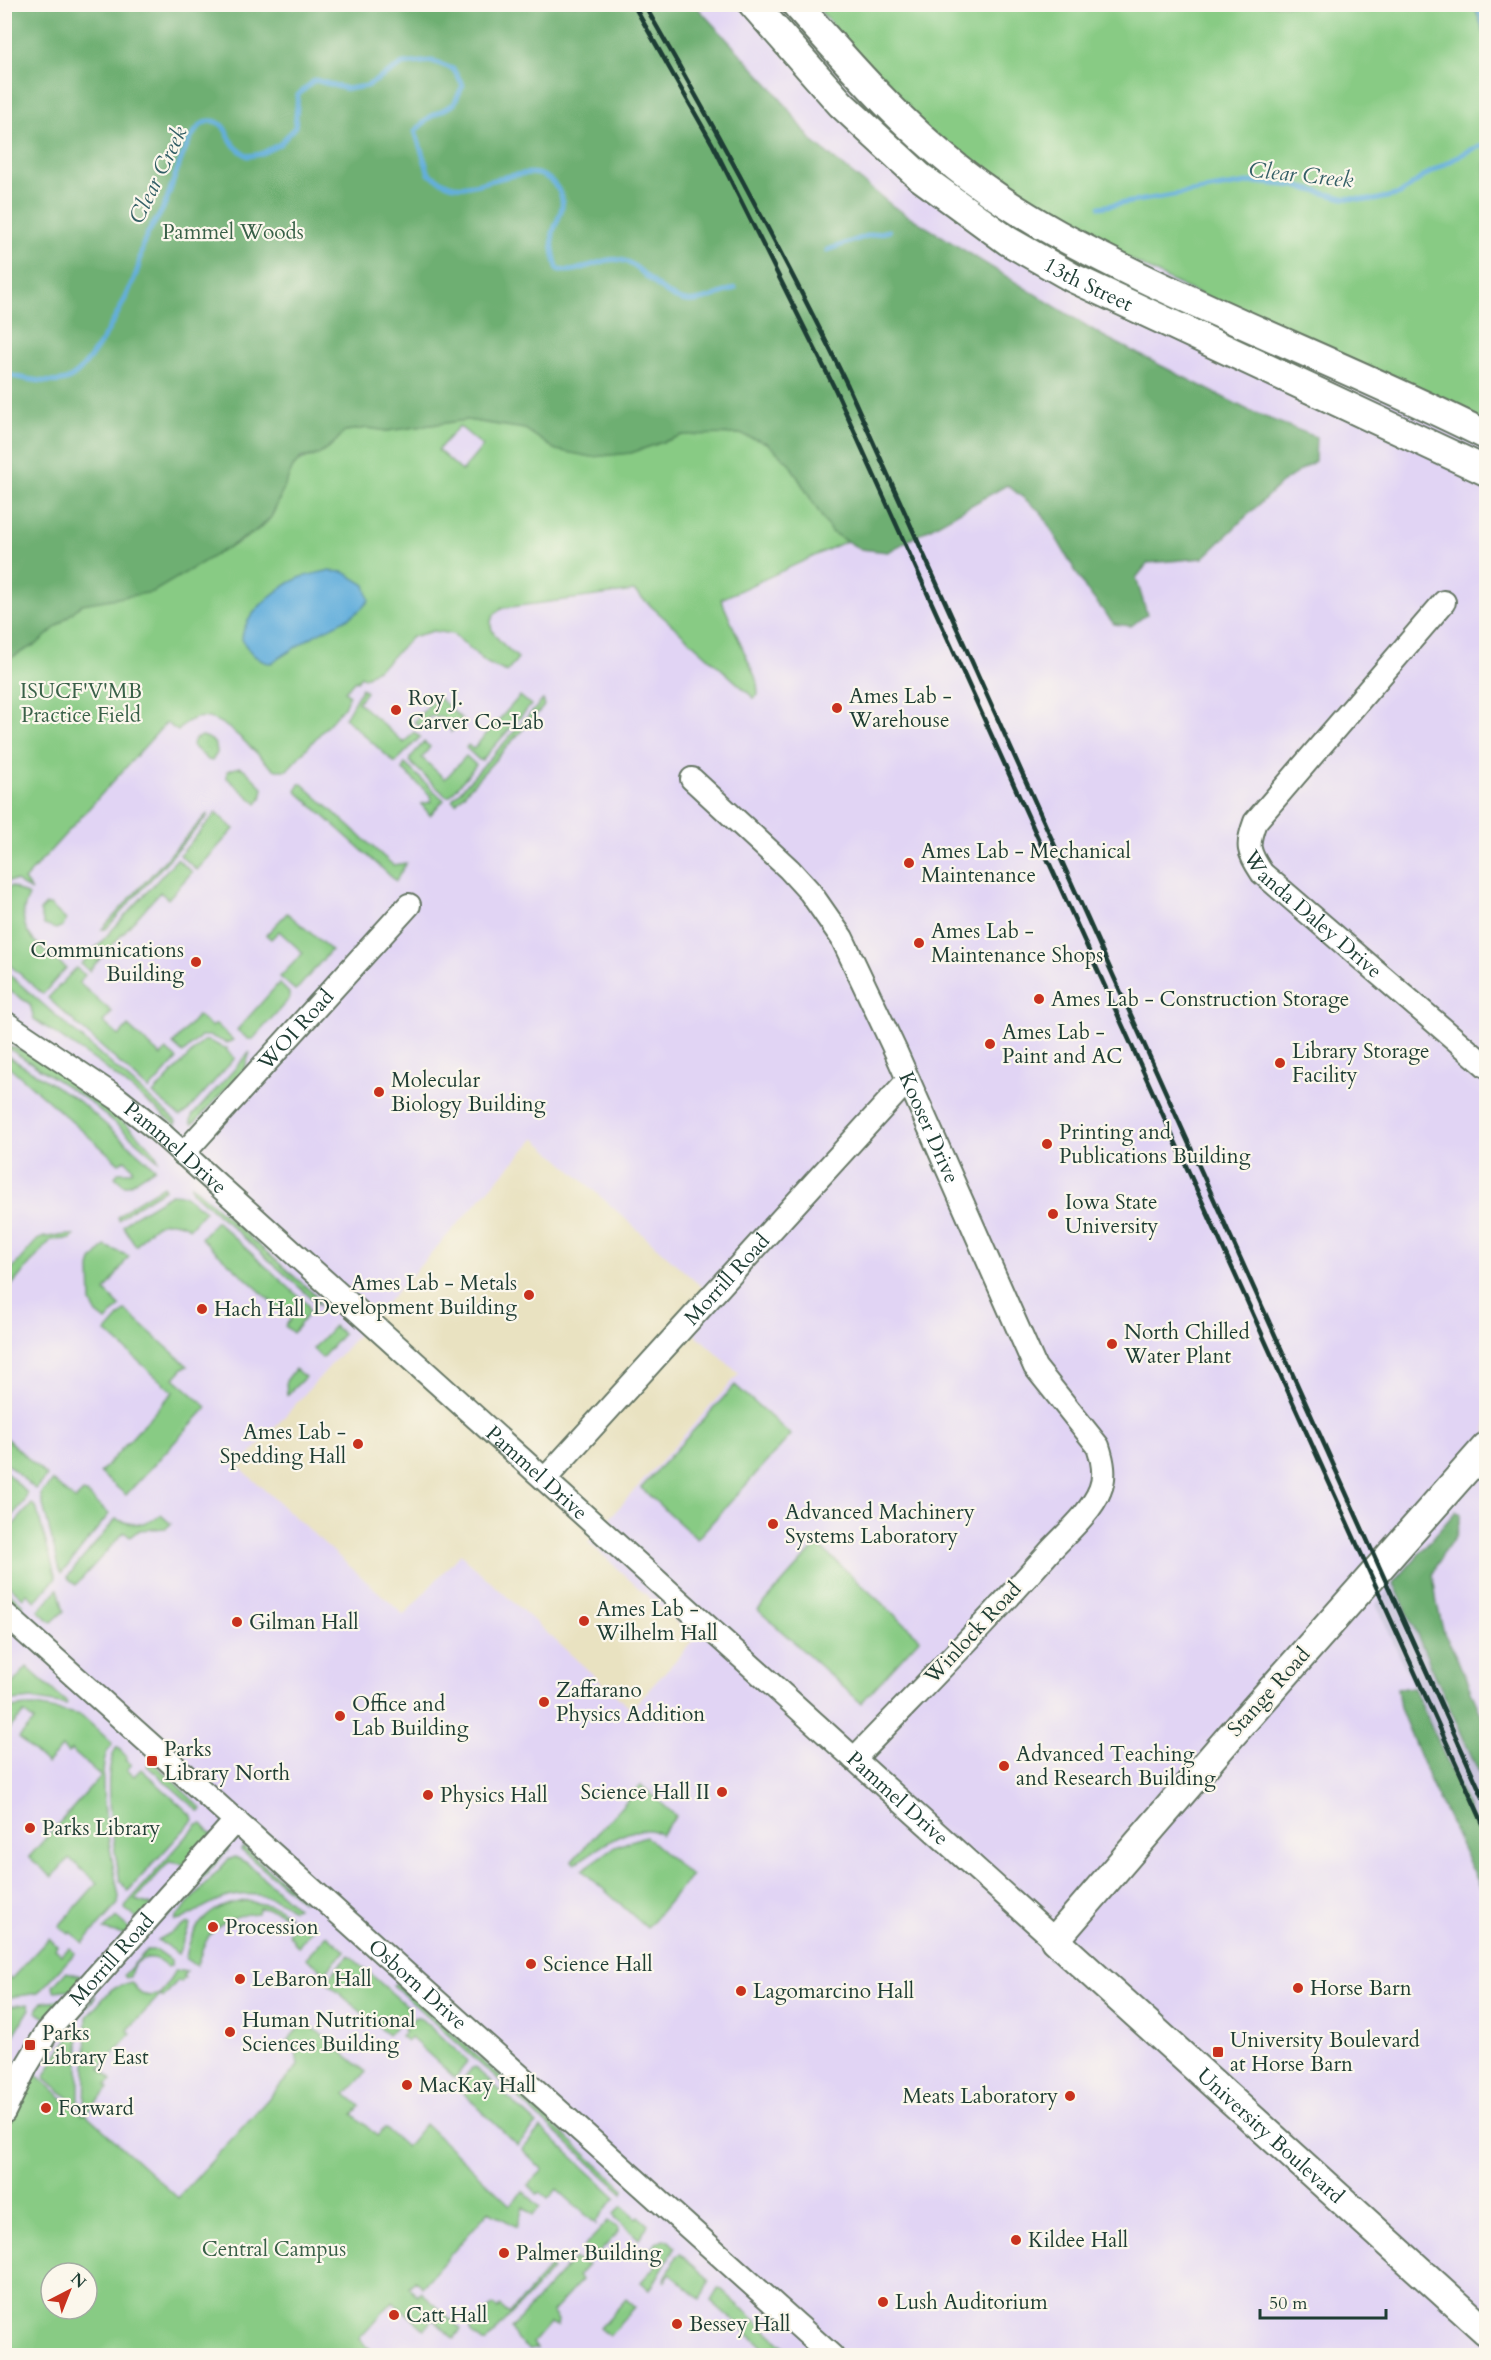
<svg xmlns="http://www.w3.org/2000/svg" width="1491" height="2360" font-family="Cardo,serif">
	<rect width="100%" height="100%" fill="#fbf7ec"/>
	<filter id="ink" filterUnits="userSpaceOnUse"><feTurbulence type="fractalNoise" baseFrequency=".0167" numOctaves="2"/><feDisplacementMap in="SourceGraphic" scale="12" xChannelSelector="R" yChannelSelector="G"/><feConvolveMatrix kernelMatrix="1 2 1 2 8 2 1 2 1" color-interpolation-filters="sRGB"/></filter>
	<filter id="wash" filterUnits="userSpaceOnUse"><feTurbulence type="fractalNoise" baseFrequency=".008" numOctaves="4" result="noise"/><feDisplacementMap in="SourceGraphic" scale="24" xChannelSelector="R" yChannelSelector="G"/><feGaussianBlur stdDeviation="1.35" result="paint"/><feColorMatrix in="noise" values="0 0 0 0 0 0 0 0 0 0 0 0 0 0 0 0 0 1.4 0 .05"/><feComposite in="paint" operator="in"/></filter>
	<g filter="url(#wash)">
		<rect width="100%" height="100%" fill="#e9e2c1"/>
		<!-- built -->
		<path fill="#e1d4f4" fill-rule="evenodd" d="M5,5H1486V2355H5ZM535,1138L705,1290L679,1319L739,1374L588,1542L695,1639L631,1709L460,1554L404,1615L239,1467ZM51,2273H87V2309H51Z"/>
		<!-- industrial -->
		<path fill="#c5c0db" d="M1394,1583L1486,1788V1848L1376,1604Z"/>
		<!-- green -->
		<path fill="#88cb84" stroke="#54845c" stroke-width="1.5" fill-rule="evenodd" d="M815,5H1486V425L1173,282L1030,206L912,118Z
			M467,420L525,429L556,450L631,453L683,435L711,433L740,434L767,443L789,463L831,532L847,541L721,599L757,681L758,695L754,698L634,591L503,608C474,624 504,645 518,658L507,672L487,663L453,634L433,631L412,637L386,663L364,678L361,676L357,681L355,680L345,691L349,695L344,707L287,770H276L271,767C253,751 219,708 193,719C187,721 182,726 178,731L166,723L24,880L32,891L16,881H5V661L38,643L82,604L97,600C139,584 246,551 271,517C281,502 283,481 294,466C301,457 308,459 318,455C329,450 338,439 345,431L368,428L387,431ZM459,426L483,446L462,471L438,450Z
			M362,688L366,692L358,702L404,743L414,732L420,737L395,763L345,718Z
			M437,696L462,719L451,732C449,720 441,714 429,717L419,726L414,722Z
			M520,696L531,705L482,760H479L466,748L468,745L473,749Z
			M543,700L545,705L456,803L452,800Z
			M202,736C211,738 217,743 217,753L212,761L208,760L192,745L195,739Z
			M424,742L430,747L422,758L445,779L466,756L476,765L450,796H446L410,762V758Z
			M405,764L444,800L430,815L421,804L431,802V796L402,769Z
			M239,767L244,769L263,788L261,799L257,804L227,778V771Z
			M299,784H302L393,865L406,863L396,881L296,791Z
			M208,813L207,817L106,929H102Z
			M216,813L234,829L197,870L180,855Z
			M177,859L192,872L168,899L160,892L89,971L81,964Z
			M11,886L29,896C10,931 43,948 66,968L43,994L5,961V890Z
			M46,905H50L66,920L63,926L56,929L44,925L40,911Z
			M287,913L331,950L299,987L295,990L280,977L303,953L279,931L271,939L266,935Z
			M76,968L85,975L79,983L112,1012L103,1022L119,1036L128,1026L161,1056L166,1050L177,1059L149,1090L48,998Z
			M4,970L176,1121V1125L100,1064L34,1019L30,1004L5,988Z
			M279,983L289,993V999L253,1039H248L237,1030Z
			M198,1015L212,1027L216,1024L233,1040L227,1043L210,1036H201L183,1053L173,1044Z
			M203,1041C212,1039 218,1048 227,1048V1051L235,1058L186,1113L180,1116L153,1094Z
			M12,1047C35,1051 155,1140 158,1160L89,1101L8,1048Z
			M250,1052L245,1068L200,1117L193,1124L191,1122L192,1116Z
			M4,1054L79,1101L155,1168L129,1185H124L115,1177L119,1172H132L133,1168L125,1160L119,1163L5,1063Z
			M191,1185L315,1295L320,1306L192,1191Z
			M163,1186L165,1189L132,1209L119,1220L118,1217L132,1205Z
			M171,1194L184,1195L205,1211L190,1228C164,1214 152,1225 136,1246L123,1226L131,1218Z
			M216,1221L308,1305L309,1313L293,1333L285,1326L291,1319L201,1238Z
			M69,1235L74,1236L71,1239L51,1240L5,1293V1277L37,1240L44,1237Z
			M105,1246L129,1256L105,1291L120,1306L106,1321L97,1314L91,1303L90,1268L92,1260Z
			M125,1310L188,1366L184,1367L174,1378L207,1407L126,1495L100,1473L173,1392L106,1332Z
			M334,1326L343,1334L322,1358L313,1349Z
			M295,1369L305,1377L287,1395L286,1381Z
			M735,1385L791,1435L697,1539L641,1488Z
			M5,1437L47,1476L35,1489L5,1462Z
			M5,1471L27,1493L25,1501L5,1524Z
			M53,1481L75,1500L83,1492L86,1493L109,1514L62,1573L60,1571L41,1497V1493Z
			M32,1504L36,1507L56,1578L35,1601L27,1594L23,1598L4,1581L5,1534Z
			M161,1515L171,1524L166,1528L139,1530L130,1537L124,1532L76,1585L68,1578V1576L116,1519C132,1526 146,1526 161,1515Z
			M817,1544L920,1638L861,1703L758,1610Z
			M5,1588L23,1605L22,1611L5,1596Z
			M58,1589L64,1611L52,1622L38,1611Z
			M27,1667L67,1703L66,1705L31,1699L5,1702V1692Z
			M25,1706H36L81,1715L112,1743C111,1747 107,1750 106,1755C96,1785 113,1865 119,1897L118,1904L83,1943L71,1932L69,1934L59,1926L97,1883L69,1858L52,1877L29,1857L101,1776L71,1750L68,1753L62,1747L47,1764L19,1738L34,1721L24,1713L9,1729L5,1725V1709Z
			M117,1747L127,1757L125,1760L131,1765L127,1770L134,1776L141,1769L192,1816L193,1820L128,1891L120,1881C115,1849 99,1773 117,1747Z
			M152,1761L202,1809L200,1812L147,1766Z
			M641,1785L676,1816L661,1835C638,1817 595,1850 575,1864L572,1861Z
			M202,1824L212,1835L188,1865L169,1862L135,1900L152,1905L139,1920L125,1909L126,1905L197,1825Z
			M645,1836L691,1876L647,1928L582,1870L615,1847Z
			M243,1847L303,1899L302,1901L241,1850Z
			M227,1848L228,1850L167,1918L163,1915Z
			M235,1857L247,1863L297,1908L292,1910C275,1894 246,1891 224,1898C210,1902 195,1913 181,1920L175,1921L176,1917L228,1860Z
			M247,1901L277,1907L291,1918L274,1910L259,1908L258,1913C235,1914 214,1923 204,1945C200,1952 201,1959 196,1966L186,1959C190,1924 214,1903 247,1901Z
			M116,1917L130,1929L124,1935L104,1930Z
			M310,1919L315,1925L298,1947L288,1933L303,1920Z
			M188,1923L190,1925L178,1954L158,1940Z
			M327,1935L345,1951L325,1972L306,1958Z
			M49,1938L57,1946L55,1949L62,1955L69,1948L75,1953L38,1993L5,1998V1974L11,1979Z
			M147,1950H157L171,1960V1966L167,1967C154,1951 133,1957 130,1977L126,1978L124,1975Z
			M349,1955L410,2009V2013L388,2035L325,1981Z
			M176,1970L186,1972L183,1976L185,1978L181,1982L178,1980L163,1998L160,1995L128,2030L131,2034L100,2068L112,2080L106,2085L109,2088L86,2114L178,2198L298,2066L296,2051L287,2041L305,2021L366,2072L346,2094L360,2106L353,2114L377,2136L385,2128L406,2147L425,2124L510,2205L523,2191L540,2207L533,2215L523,2207L517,2227L489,2211L422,2287L415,2280L409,2287L418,2296L421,2292L461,2329L454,2339L433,2319L424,2329L393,2301L359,2339L377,2355H5V2112L33,2072L82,2115L85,2114L87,2017L112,1989L131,1982L141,1994C166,2002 164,1983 176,1970ZM51,2273H87V2309H51Z
			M66,1972L87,1977L76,1989L54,1991L53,1986Z
			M397,1983L624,2189L623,2193L393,1985Z
			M95,1995V1998L63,2033L37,2069L43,2054Z
			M68,1999L46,2018L36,2012L42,2002Z
			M28,2004L30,2009L12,2038L8,2041L6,2040L5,2007Z
			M415,2017H419L468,2061L455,2078L411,2038L407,2041L401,2036L405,2032L403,2030Z
			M77,2030L79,2033V2103L77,2105L44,2077L62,2047Z
			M472,2068H475L481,2073L537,2124L517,2145L457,2087Z
			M541,2128L616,2197L596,2221V2224L557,2189L548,2199L540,2192L537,2194L528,2185L543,2170L522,2149Z
			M622,2206L636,2218L638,2216L648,2225L639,2239L615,2217L614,2214Z
			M608,2221L618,2228V2232L598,2254L583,2248Z
			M663,2239L668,2240L675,2247L650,2290L641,2282L657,2264L646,2254L656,2243Z
			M680,2254L710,2280L701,2300L671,2274L664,2282L676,2256Z
			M574,2259L588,2265L578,2276L582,2280L552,2312L558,2320L557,2326L550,2323L533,2343L537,2349L529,2350L517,2340L511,2328Z
			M551,2266L552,2270L485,2343L471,2332L470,2328L493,2305L498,2309L500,2306L509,2314Z
			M718,2289L722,2290L793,2355H772L711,2301Z
			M626,2299L635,2307L609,2336L600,2328Z"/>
		<!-- forest -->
		<path fill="#6eaf72" stroke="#467653" stroke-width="1.5" d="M5,4L695,5L773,89L813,142L894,207L1103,336L1250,411L1316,437L1315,461L1281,483L1203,558L1148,563L1136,578L1147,614L1131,626L1114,624L1086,589L1041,512L1007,485L888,552L860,549L831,532L789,463L767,443L740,434L683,435L631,453L592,457L556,450L525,429L467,420L387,431L368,428L345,431L335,442L317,455L301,458L293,467L271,517L254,532L153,592L82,604L38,643L5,661Z
			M1456,1511L1461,1515L1456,1535L1443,1553L1433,1574L1437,1604L1444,1633L1456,1656L1486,1726V1788L1394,1583Z
			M1413,1687L1486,1848V1898L1429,1779L1400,1708L1397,1689Z"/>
		<!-- water -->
		<path fill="#63afdc" stroke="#417688" stroke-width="1.5" d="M1474,5H1486V38Z
			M327,571L344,572L365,585L369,600C355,619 334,624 315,635C300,644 286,654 271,663C259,663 247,650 242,639C243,615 278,587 299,578C307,575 318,573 327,571Z"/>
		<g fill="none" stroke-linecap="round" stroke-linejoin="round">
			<!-- stream -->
			<path stroke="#63afdc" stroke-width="5" d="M1100,207L1253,182L1295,186L1343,198L1374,200L1400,194L1424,176L1468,151L1486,144
				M827,250L867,236L889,231
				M4,374C20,378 53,386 68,379C91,369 130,293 138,268C140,260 141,250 144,242C148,229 159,219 164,206C173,188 187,123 210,121C225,120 227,136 234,145C238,150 243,153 248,156L261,154L280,144L295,127L298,95L315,80L347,89L367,86L403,64L432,61L453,69L463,85L454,104L430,117L415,131L429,174C436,178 446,185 454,186C488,191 539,150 560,193C567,207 556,220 553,233C551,245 554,258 558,270C582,275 600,256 621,260C631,262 640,270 647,277C684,310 691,305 735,288"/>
		</g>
	</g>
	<g filter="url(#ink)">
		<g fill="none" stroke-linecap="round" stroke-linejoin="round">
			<defs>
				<g id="minor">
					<path id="s1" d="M1444,602L1255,822C1246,846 1248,852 1262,873L1486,1066"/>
					<path id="s2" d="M692,779L789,869L810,892L842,938L895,1050L1035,1367L1098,1446C1103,1461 1106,1476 1100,1490C1092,1511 1066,1534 1051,1550C988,1622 920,1690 854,1759"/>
					<path id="s3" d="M4,1022L117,1098L156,1129L1055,1940"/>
					<path id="s4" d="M183,1154L409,905"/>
					<path id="s5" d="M545,1479L908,1080"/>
					<path id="s6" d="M4,1613L832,2356"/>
					<path id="s7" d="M4,2112L27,2065L47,2032L236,1820"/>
				</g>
				<g id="major">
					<path id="s8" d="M753,4L841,104L919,176L1008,241L1073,278L1486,471"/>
					<path d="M796,4C853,69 909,134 980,185C1029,221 1082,248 1137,275C1252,331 1372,378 1486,435"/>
					<path id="s9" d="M1486,1447L1228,1739L1055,1940L1486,2331"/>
				</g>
			</defs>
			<!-- minor casing -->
			<use href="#minor" stroke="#667765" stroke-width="26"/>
			<!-- major casing -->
			<use href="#major" stroke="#667765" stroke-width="32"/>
			<!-- minor -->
			<use href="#minor" stroke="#fff" stroke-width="22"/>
			<!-- major -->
			<use href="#major" stroke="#fff" stroke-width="28"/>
			<!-- rail -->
			<path stroke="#1f3d34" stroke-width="4.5" d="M633,4L713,145L836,391L1486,1830
				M644,4C716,129 784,255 847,384L1486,1804"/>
		</g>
	</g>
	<!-- markers -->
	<g fill="#c8321e" stroke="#fbf7ec" stroke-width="2">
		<circle cx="837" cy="708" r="6"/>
		<circle cx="396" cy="710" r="6"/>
		<circle cx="909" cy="863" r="6"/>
		<circle cx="919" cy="943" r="6"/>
		<circle cx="196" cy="962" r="6"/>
		<circle cx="1039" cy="999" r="6"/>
		<circle cx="990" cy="1044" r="6"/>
		<circle cx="1280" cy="1063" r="6"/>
		<circle cx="379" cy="1092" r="6"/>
		<circle cx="1047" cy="1144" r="6"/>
		<circle cx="1053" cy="1214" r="6"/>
		<circle cx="529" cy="1295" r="6"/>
		<circle cx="202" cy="1309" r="6"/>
		<circle cx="1112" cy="1344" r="6"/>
		<circle cx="358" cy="1444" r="6"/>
		<circle cx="773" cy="1524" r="6"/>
		<circle cx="584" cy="1621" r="6"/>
		<circle cx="237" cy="1622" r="6"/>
		<circle cx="544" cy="1702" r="6"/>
		<circle cx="340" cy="1716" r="6"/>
		<rect x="146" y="1755" width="12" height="12" rx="3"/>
		<circle cx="1004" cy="1766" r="6"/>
		<circle cx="722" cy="1792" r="6"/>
		<circle cx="428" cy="1795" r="6"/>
		<circle cx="30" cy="1828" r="6"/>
		<circle cx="213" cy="1927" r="6"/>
		<circle cx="531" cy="1964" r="6"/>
		<circle cx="240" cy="1979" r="6"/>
		<circle cx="1298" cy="1988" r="6"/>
		<circle cx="741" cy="1991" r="6"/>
		<circle cx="230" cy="2032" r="6"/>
		<rect x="24" y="2039" width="12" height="12" rx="3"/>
		<rect x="1212" y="2046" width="12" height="12" rx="3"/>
		<circle cx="407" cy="2085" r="6"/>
		<circle cx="1070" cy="2096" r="6"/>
		<circle cx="46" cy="2108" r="6"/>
		<circle cx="1016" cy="2240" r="6"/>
		<circle cx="504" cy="2253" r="6"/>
		<circle cx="883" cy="2302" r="6"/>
		<circle cx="394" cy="2315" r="6"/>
		<circle cx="677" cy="2324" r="6"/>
	</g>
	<g text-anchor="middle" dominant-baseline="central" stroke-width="4.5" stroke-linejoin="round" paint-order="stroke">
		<!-- park labels -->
		<g font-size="21" fill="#396048" stroke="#fbf7ec">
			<text x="233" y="232">Pammel Woods</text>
			<text x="81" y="691">ISUCF'V'MB<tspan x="81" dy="24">Practice Field</tspan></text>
			<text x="274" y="2249">Central Campus</text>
		</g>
		<!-- street labels -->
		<g font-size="21" fill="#1f3d34" stroke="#fbf7ec">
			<text stroke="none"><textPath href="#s8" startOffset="441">13th Street</textPath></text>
			<text stroke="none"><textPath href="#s1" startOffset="410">Wanda Daley Drive</textPath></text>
			<text stroke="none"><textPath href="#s4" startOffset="168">WOI Road</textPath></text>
			<text stroke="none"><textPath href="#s2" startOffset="428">Kooser Drive</textPath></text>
			<text stroke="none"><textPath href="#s3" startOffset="213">Pammel Drive</textPath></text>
			<text stroke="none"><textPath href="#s5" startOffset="270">Morrill Road</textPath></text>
			<text stroke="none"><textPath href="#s3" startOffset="699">Pammel Drive</textPath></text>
			<text transform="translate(973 1633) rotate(-47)">Winlock Road</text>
			<text transform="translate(1269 1692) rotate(-48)">Stange Road</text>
			<text stroke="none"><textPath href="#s3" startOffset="1185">Pammel Drive</textPath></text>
			<text stroke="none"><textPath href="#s7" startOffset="188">Morrill Road</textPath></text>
			<text stroke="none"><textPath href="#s6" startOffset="556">Osborn Drive</textPath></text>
			<text stroke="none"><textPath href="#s9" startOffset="946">University Boulevard</textPath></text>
		</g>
		<!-- poi labels -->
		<g font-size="21" fill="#1f3d34" stroke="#fbf7ec" text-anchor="start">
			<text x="849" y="696">Ames Lab -<tspan x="849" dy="24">Warehouse</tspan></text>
			<text x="408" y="698">Roy J.<tspan x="408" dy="24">Carver Co-Lab</tspan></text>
			<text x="921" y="851">Ames Lab - Mechanical<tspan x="921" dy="24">Maintenance</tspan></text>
			<text x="931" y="931">Ames Lab -<tspan x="931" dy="24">Maintenance Shops</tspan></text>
			<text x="184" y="950" text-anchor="end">Communications<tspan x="184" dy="24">Building</tspan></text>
			<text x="1051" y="999">Ames Lab - Construction Storage</text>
			<text x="1002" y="1032">Ames Lab -<tspan x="1002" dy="24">Paint and AC</tspan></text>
			<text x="1292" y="1051">Library Storage<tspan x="1292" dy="24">Facility</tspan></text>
			<text x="391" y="1080">Molecular<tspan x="391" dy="24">Biology Building</tspan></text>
			<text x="1059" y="1132">Printing and<tspan x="1059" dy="24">Publications Building</tspan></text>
			<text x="1065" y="1202">Iowa State<tspan x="1065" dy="24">University</tspan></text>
			<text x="517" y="1283" text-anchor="end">Ames Lab - Metals<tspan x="517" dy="24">Development Building</tspan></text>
			<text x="214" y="1309">Hach Hall</text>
			<text x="1124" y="1332">North Chilled<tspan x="1124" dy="24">Water Plant</tspan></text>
			<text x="346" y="1432" text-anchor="end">Ames Lab -<tspan x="346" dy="24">Spedding Hall</tspan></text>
			<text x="785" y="1512">Advanced Machinery<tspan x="785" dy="24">Systems Laboratory</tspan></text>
			<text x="596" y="1609">Ames Lab -<tspan x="596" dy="24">Wilhelm Hall</tspan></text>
			<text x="249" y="1622">Gilman Hall</text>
			<text x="556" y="1690">Zaffarano<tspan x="556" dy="24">Physics Addition</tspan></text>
			<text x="352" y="1704">Office and<tspan x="352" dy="24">Lab Building</tspan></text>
			<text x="164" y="1749">Parks<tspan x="164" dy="24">Library North</tspan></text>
			<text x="1016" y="1754">Advanced Teaching<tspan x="1016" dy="24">and Research Building</tspan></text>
			<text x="710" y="1792" text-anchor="end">Science Hall II</text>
			<text x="440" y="1795">Physics Hall</text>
			<text x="42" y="1828">Parks Library</text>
			<text x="225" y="1927">Procession</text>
			<text x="543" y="1964">Science Hall</text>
			<text x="252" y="1979">LeBaron Hall</text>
			<text x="1310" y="1988">Horse Barn</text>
			<text x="753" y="1991">Lagomarcino Hall</text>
			<text x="242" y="2020">Human Nutritional<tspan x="242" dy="24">Sciences Building</tspan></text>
			<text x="42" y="2033">Parks<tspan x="42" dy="24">Library East</tspan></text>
			<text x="1230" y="2040">University Boulevard<tspan x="1230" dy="24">at Horse Barn</tspan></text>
			<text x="419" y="2085">MacKay Hall</text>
			<text x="1058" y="2096" text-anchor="end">Meats Laboratory</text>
			<text x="58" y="2108">Forward</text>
			<text x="1028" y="2240">Kildee Hall</text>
			<text x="516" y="2253">Palmer Building</text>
			<text x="895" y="2302">Lush Auditorium</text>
			<text x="406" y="2315">Catt Hall</text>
			<text x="689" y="2324">Bessey Hall</text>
		</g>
		<!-- water labels -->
		<g font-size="22" font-style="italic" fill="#335f66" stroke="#fbf7ec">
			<text transform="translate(158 175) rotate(-64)">Clear Creek</text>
			<text transform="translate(1301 175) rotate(6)">Clear Creek</text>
		</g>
	</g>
	<!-- margin -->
	<rect width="1491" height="2360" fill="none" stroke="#fbf7ec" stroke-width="24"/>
	<!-- north arrow -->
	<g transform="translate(69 2291) rotate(42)"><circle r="28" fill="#fbf7ec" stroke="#a3ada2" stroke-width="1.5"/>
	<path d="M0-4.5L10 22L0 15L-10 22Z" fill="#c8321e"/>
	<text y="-9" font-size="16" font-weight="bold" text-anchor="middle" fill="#1f3d34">N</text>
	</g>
	<!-- scale -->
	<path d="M1260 2309v9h126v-9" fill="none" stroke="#1f3d34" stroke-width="3"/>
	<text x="1269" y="2309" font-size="18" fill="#1f3d34" stroke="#fbf7ec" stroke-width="4.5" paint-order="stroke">50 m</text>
</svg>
